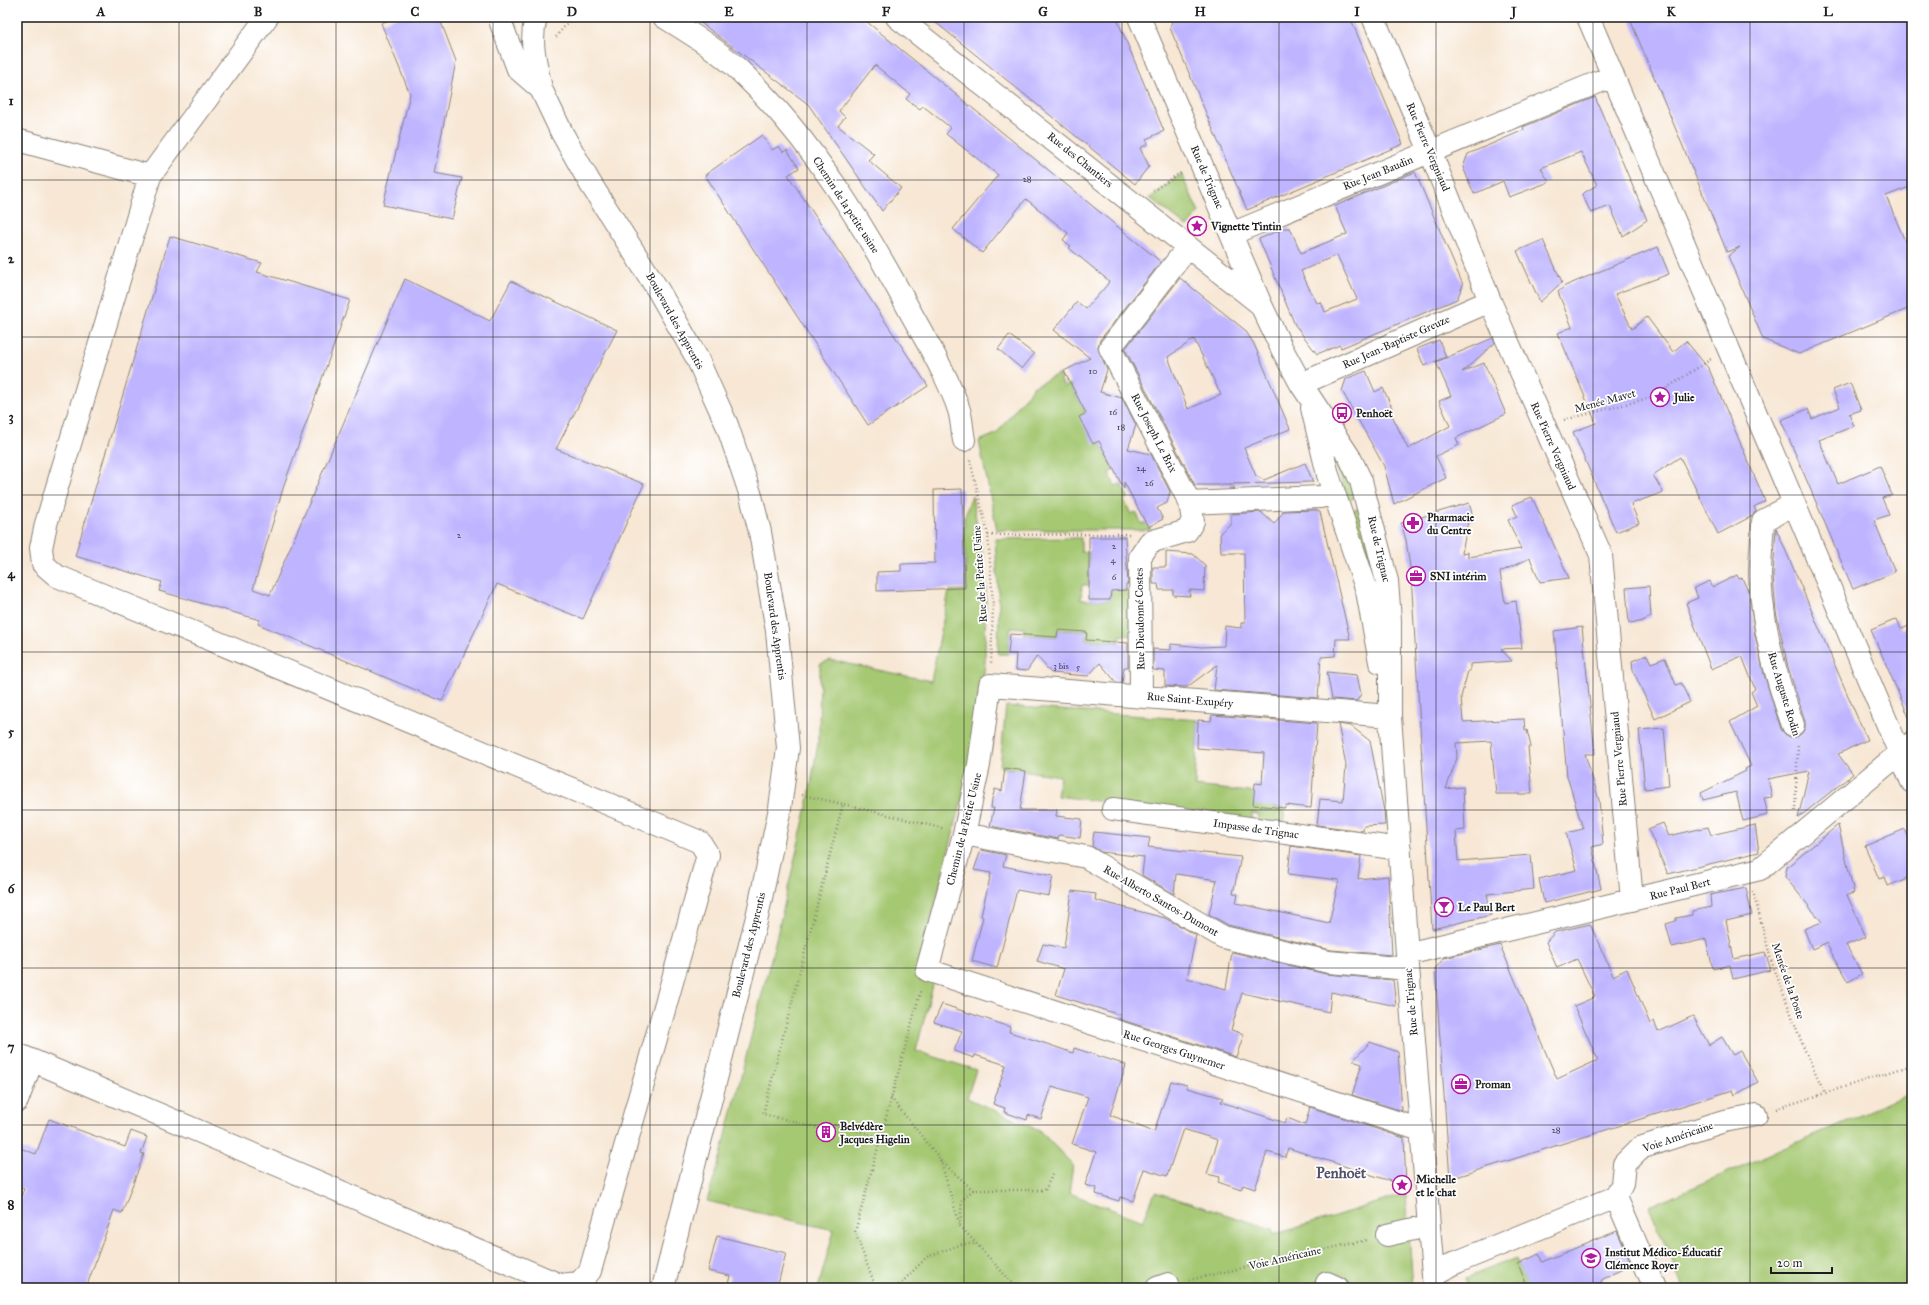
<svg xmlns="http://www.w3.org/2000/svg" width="1929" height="1305" font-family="'IM FELL Great Primer',serif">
	<rect width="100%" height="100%" fill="#fff"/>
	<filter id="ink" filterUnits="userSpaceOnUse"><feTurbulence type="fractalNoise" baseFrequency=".025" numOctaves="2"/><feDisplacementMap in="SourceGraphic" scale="8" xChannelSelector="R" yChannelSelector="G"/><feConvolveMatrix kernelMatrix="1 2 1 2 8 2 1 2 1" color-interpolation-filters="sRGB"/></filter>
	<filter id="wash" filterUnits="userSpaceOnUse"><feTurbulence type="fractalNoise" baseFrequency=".012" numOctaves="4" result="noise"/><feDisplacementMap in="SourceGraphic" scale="16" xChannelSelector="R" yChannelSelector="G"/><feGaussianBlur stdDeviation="0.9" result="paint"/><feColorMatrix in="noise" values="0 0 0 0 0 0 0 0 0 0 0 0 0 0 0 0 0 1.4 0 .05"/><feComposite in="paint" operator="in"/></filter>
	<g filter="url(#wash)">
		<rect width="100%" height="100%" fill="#f7e7d4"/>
		<!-- green -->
		<path fill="#a5c872" stroke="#607247" d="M1181,174L1199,212L1187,227L1150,198Z
			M1058,374L1064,387L1070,384L1086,413L1080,417L1099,441L1114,470L1109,473L1115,486L1121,484L1128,497L1124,500L1131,514L1136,512L1142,524L1146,522L1151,530H997L979,441L996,434L1033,387Z
			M1340,456L1358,497L1348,500L1335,461Z
			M972,495L986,577L985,663L976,744L919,967L933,985L916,1051L976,1070L967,1098L1040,1131L1073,1165L1069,1193L1143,1221L1155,1192L1272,1229L1273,1235L1406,1194L1413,1288H1368L1340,1275L1292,1288H1177L1174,1278L1142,1288H818L834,1230L707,1201L721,1155L778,931L808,802L819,737L820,664L830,660L931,681L949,591L966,590L964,518Z
			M1360,508L1372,557L1368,558L1364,555L1351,511Z
			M1081,538V552H1089V585H1082L1081,600H1110L1111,590L1133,591V636L1120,635L1119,642L1086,640V632L1058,630L1057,637L1024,635V628L1011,627L1008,654H998L999,603L995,539Z
			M1006,706L1198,720L1195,786L1258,793L1273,807L1285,808L1283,825L1257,821L1258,814L1252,813L1251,820L1057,796L1060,776L1000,767Z
			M1912,1093V1288H1684L1649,1206Z
			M1516,1258L1529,1288H1467L1466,1278Z"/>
		<g id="blocks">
			<!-- building -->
			<path fill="#beb4ff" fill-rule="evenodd" d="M397,17H439L456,61L434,173L462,178L452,219L383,205L410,94L381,23Z
				M693,17H861L1161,262L1100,340L1098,347L1107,370L1100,392L1122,398L1136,425L1128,449L1151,454L1170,492L1167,503L1157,508L1163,519L1148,527L1124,482V489L1099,441L1093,444L1079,417L1086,413L1064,371L1090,358L1054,330L1077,302L1086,309L1107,285L1109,281L1069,248L1071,246L1063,240L1068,233L1026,199L982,253L953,229L998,175L946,134L951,128L923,106L920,109L906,99L910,94L875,65L839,111L845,117L838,126L874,154L868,160L901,188L882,211L808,104Z
				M929,17H1116L1164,131L1146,139L1148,144L1140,148L1149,166L1135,184Z
				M1173,17H1350L1403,144L1247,210L1170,28Z
				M1629,17H1912V186L1886,196L1912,258V307L1799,354L1763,339L1728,256L1740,247L1727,252Z
				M1595,97L1647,220L1623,236L1610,206L1591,213L1582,194L1597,185L1581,152L1541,168L1549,182L1509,197L1503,181L1474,194L1463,167L1468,154L1524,130L1523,127Z
				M762,135L772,150L779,146L783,152L787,150L799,168L788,175L928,386L868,425L705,175Z
				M1415,172L1463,285L1457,299L1341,348L1340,345L1317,354L1295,325L1259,239L1284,228H1290L1301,253L1347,234L1335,206ZM1337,255L1357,299L1325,312L1321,302L1317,303L1309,288L1301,271Z
				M170,236L262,263L257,272L350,300L285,482L253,589L270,595L405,279L490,321L511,281L617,330L556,449L644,484L583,619L497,584L442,701L258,624L260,620L159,591L162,582L75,556Z
				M1543,240L1562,282L1540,302L1517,251Z
				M1658,247L1669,274L1615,294L1632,329L1647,317L1673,352L1686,341L1709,369L1765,501L1754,507L1756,511L1752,516L1718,534L1680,457L1653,475L1663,492L1631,504L1639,523L1616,532L1573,432L1596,423L1558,333L1572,327L1558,292L1565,286Z
				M1180,278L1245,330L1254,344L1290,429L1244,448L1256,476L1264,480L1305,463L1313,482L1230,484L1235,488L1230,489V485H1195L1125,349ZM1194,339L1221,395L1188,409L1168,357Z
				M1009,335L1034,354L1022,369L998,349Z
				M1493,338L1495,343L1462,372L1484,363L1506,414L1456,438L1459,445L1436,456L1446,478L1394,504L1384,466L1342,391L1346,379L1366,371L1375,392L1383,388L1393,410L1390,411L1408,449L1450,426L1439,401L1451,396L1436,362Z
				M1439,340L1446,357L1424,366L1417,349Z
				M1850,383L1861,410L1849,414L1854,426L1819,440L1838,484L1880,466L1892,495L1882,498L1889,515L1874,520L1895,572L1853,589L1781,420L1808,409L1812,419L1840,407L1833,390Z
				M962,489L965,588L877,591V572L901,571V564L935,563L934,490Z
				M1532,497L1569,578L1540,582L1530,558L1500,572L1505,603L1516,601L1522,648L1501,649L1512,661L1470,664V671H1468L1461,697L1463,722L1524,719L1525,731L1527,730L1531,747H1528L1532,794H1496L1491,741L1456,743L1457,758L1446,789L1463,787L1465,830L1456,831L1458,861L1531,855L1534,889L1487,894L1491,915L1432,929L1411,574L1406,540L1401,523L1469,503L1474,520L1468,521L1462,553L1468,552V557L1521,549L1508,520L1517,516L1512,505Z
				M1316,510L1320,512L1350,639H1336L1335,656L1321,657L1318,698L1214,690L1217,665L1187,687L1165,686V671L1153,670V649L1171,650V644L1202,647L1224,646L1225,626L1241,628V623H1245L1244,553H1221L1220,533L1231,523V514L1261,512L1274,524L1284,511Z
				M1776,528L1867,740L1838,754L1853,774L1798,818L1809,771L1768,779L1772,797L1764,798L1768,815L1743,821L1736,792L1703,800L1701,793L1746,771L1745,769L1751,766L1730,722L1757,706L1751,692L1755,689L1742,656L1711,669L1686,603L1698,598L1694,588L1710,581L1713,587L1737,575L1739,579L1742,578L1749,593L1755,635L1764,674L1781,729L1785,734L1790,737H1797L1802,733L1805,728V721L1788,667L1776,612L1773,576Z
				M1089,537H1125L1128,584H1126V590L1111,591L1110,600H1089Z
				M1166,552L1193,554L1205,565L1204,591L1189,590L1190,596L1173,595V590H1159L1158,584H1153V567H1166Z
				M1649,586L1651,617L1640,622L1629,623L1626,588Z
				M1897,619L1901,629L1912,625V724L1871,630Z
				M1582,627L1595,754H1585L1599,800L1603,844L1592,847L1601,889L1544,903L1539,879L1577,870L1566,833L1583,829L1567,776L1554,631Z
				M1058,630L1087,632L1086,640L1128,643V667H1124L1122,683L1116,682L1100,663L1088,676L1051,673L1037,656L1027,671L1015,670L1016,654H1008L1010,634L1057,637Z
				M1647,655L1651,663L1665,658L1676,685L1681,683L1690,702L1655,719L1633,670L1632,661Z
				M1327,672L1357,675L1361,694L1357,701L1332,699Z
				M1212,715L1317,723L1311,808L1286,805L1285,808L1253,805L1255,783L1262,784L1264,753L1197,748L1198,720L1211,721Z
				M1338,724L1351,726L1370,741L1384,811L1385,825L1364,826L1363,831L1317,825L1320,799L1343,801L1346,765Z
				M1664,728L1669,786L1645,789L1639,730Z
				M1005,768L1026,771L1020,810H1057L1056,816L1082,819L1080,838L1059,835L1058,839L990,826L994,808H991L992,799L995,789L1002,791Z
				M1663,823L1669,836L1708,827L1711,835L1755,825L1759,852L1668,874L1648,829Z
				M1838,825L1854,893L1847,895L1866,937L1846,945L1862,974L1848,982L1826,943L1812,949L1804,929L1822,922L1785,877L1787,867Z
				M1905,829L1912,845V876L1888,886L1885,877L1879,879L1865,846Z
				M1094,832L1150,838L1148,847L1241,857L1233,893L1238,894L1236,903L1329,923L1339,880L1288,874L1291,846L1361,856L1358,879L1388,876L1392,955L1331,950L1228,925L1209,914L1217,880L1176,874L1174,894L1142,875L1144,857L1101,852L1092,846Z
				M981,850L1006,855L1003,866L1053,876L1049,896L1017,890L997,968L972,961L983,917L981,916L991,873L974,870Z
				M1746,888L1752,915L1726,921L1734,959L1765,952L1771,970L1733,979L1730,965L1713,969L1706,939L1672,947L1666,924L1676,921V918L1692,915V911L1711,907L1710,895Z
				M1072,891L1096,894L1095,900L1165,918L1196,935L1187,978L1226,989L1232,952L1326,974L1393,980L1396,1006L1331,992L1329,1012L1242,993L1231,1030L1244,1034L1236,1057L1119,1019L1120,1015L1056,995L1064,969L1037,961L1043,944L1064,948Z
				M1590,924L1613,976L1627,969L1650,1024L1654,1021L1658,1032L1693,1016L1709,1045L1722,1037L1732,1054L1733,1055L1740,1051L1758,1082L1735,1095L1733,1090L1450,1179L1435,969L1444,958L1500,945L1557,1079L1598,1060L1574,1006L1595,997L1577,959L1557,968L1546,942L1555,932Z
				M942,1004L1010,1027L1009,1032L1047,1044L1073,1053L1074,1048L1126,1065L1110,1115L1154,1132L1171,1081L1187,1085V1088L1223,1098L1221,1102L1285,1123L1287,1118L1305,1125L1310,1107L1404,1138L1406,1186L1288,1148L1285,1157L1267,1152L1255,1189L1243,1185L1241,1190L1218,1182L1220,1177L1207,1174L1218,1140L1183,1129L1167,1176L1144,1169L1133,1201L1120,1197L1119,1201L1096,1194L1097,1188L1085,1185L1096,1152L1072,1144L1088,1097L1052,1086L1041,1119L1028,1115L1027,1120L1004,1112L1005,1108L993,1104L1006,1065L975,1055L974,1058L954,1051L962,1031L934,1022Z
				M1370,1042L1398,1052L1402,1111L1352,1095L1362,1064L1353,1061Z
				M49,1119L125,1147L131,1131L147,1137L141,1153L144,1154L122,1213L114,1210L86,1288H37L17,1281V1206L24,1189L17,1186V1147L36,1154Z
				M1617,1231L1632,1265L1603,1278L1598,1288H1528L1518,1264L1539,1254L1542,1262Z
				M717,1236L786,1253L777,1288H727L730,1276L708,1271Z"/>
		</g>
	</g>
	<g filter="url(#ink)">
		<use href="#blocks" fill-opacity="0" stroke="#8a8278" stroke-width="1"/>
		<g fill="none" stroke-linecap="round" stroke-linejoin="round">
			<defs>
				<path id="minor" d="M664,17C690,33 718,50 740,71C812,139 866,229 912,315C928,344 949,379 959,410C962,420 962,431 964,440
					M897,17L1259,303
					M1139,17L1261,305L1282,349L1301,384L1350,458L1361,481L1387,581L1390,620V716L1407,954L1434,1288
					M1373,17L1430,151L1490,301L1601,555L1632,900
					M1588,17L1912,782
					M17,140L150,176
					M1231,234L1613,76
					M1188,247L1110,348L1190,503L1320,497L1334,494
					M1301,384L1490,301
					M1312,408L1328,475L1367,591L1380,662
					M1141,696L1140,557L1150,542L1187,531L1193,521L1190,503
					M1390,716L990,685L979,765L964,834L927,970L1421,1130
					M1793,725C1776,678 1762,627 1760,576C1760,558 1762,539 1763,521L1794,504
					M1113,809L1400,849
					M964,834L1086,857L1223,937L1329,962L1408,969
					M1407,954L1760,869L1912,743
					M17,1054L560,1285L579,1283L590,1271L708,855L700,842L57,576L43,564L41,548L46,524L150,176L267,17
					M17,1101L32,1061
					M1616,1197L1655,1288
					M1387,1235L1414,1229
					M1434,1274L1457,1262L1616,1197L1622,1184L1624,1164L1640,1148L1724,1121L1756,1115
					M1327,1283L1338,1288
					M1157,1288L1168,1284"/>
				<path id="major" d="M502,17L501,23L518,69L541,89L562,133L590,183L658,290L697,358L709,385L727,425L751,496L760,532L777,631L788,748L780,808L757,917L663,1288
					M536,17C529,44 536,62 541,89"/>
			</defs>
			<!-- minor casing -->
			<use href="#minor" stroke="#8a8278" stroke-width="24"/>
			<!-- major casing -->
			<use href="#major" stroke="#8a8278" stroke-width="24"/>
			<!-- path -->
			<path stroke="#8a8278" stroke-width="2.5" stroke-dasharray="1 3" stroke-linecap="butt" d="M556,37L572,17
				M1153,191L1175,176L1182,173
				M1564,420L1653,397L1711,359
				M970,460L988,535L993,605L991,665
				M988,535L1130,534
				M802,795L843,804
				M1795,811L1798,744
				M1753,891L1771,960L1803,1046L1825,1093
				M891,1098L940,1159L960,1226L1017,1288
				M1776,1109L1912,1065
				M834,1125L880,1137
				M820,1128L763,1114L843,804L945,829
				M940,1160L973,1190L962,1200L960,1225
				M973,1190H1045L1053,1173
				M1189,1280L1367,1240
				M876,1288L855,1232L921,989
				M896,1288L927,1257L962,1244H977"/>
			<!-- minor -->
			<use href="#minor" stroke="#fff" stroke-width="22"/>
			<!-- major -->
			<use href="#major" stroke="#fff" stroke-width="22"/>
		</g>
	</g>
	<!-- grid -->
	<path fill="none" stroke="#1c1c1c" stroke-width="1" stroke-opacity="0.55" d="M179,17V1288M336,17V1288M493,17V1288M650,17V1288M807,17V1288M964,17V1288M1122,17V1288M1279,17V1288M1436,17V1288M1593,17V1288M1750,17V1288M17,180H1912M17,337H1912M17,495H1912M17,652H1912M17,810H1912M17,968H1912M17,1125H1912"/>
	<!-- icons -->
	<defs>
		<symbol id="sight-ring" viewBox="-11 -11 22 22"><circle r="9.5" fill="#fff" stroke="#b5179e" stroke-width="1.5"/><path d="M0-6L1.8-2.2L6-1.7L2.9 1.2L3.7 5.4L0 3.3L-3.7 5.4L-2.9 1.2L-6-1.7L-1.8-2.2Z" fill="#b5179e"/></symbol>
		<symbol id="bus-ring" viewBox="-11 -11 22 22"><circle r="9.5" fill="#fff" stroke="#b5179e" stroke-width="1.5"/><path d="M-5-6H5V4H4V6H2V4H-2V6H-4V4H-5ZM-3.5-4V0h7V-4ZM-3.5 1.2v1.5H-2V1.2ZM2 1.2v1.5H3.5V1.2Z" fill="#b5179e"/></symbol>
		<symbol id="pharmacy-ring" viewBox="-11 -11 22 22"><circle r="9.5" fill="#fff" stroke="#b5179e" stroke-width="1.5"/><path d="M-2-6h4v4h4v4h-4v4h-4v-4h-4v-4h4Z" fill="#b5179e"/></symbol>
		<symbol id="office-ring" viewBox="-11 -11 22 22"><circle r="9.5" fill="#fff" stroke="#b5179e" stroke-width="1.5"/><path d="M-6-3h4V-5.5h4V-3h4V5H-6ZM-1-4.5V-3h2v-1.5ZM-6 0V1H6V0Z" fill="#b5179e"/></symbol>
		<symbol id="bar-ring" viewBox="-11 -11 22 22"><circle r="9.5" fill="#fff" stroke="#b5179e" stroke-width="1.5"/><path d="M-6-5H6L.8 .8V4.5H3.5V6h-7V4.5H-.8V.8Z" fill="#b5179e"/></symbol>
		<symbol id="building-ring" viewBox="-11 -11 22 22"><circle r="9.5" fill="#fff" stroke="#b5179e" stroke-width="1.5"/><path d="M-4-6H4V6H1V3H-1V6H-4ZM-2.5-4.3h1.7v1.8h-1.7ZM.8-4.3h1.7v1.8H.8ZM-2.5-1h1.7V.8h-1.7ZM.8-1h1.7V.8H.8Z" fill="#b5179e"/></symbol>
		<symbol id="school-ring" viewBox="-11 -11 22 22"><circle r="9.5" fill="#fff" stroke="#b5179e" stroke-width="1.5"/><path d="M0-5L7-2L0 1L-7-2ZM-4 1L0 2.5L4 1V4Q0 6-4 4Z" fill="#b5179e"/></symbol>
	</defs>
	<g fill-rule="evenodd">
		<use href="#sight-ring" x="1186" y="215" width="22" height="22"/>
		<use href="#sight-ring" x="1649" y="386" width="22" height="22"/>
		<use href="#bus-ring" x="1331" y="402" width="22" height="22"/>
		<use href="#pharmacy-ring" x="1402" y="512" width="22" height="22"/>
		<use href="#office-ring" x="1405" y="565" width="22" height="22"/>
		<use href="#bar-ring" x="1433" y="896" width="22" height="22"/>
		<use href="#office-ring" x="1450" y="1073" width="22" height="22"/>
		<use href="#building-ring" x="815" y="1121" width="22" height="22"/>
		<use href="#sight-ring" x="1391" y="1174" width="22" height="22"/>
		<use href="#school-ring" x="1580" y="1247" width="22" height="22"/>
	</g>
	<g text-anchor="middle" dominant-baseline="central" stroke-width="3.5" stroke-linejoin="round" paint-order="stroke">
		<!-- number labels -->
		<g font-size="9" fill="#444255">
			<text x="1027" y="178">28</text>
			<text x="1093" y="370">10</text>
			<text x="1113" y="411">16</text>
			<text x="1121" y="426">18</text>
			<text x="1141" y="467">24</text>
			<text x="1149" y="482">26</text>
			<text x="459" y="534">2</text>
			<text x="1114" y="545">2</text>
			<text x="1113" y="559">4</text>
			<text x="1114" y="576">6</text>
			<text x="1061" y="665">3 bis</text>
			<text x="1078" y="666">5</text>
			<text x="1556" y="1129">28</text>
		</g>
		<!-- street labels -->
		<g font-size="11" fill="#1c1c1c" stroke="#fff">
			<text transform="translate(1428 147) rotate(67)">Rue Pierre Vergniaud</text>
			<text transform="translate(1080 160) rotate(39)">Rue des Chantiers</text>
			<text transform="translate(1378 173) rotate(-22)">Rue Jean Baudin</text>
			<text transform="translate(1207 177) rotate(67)">Rue de Trignac</text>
			<text transform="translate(846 205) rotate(57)">Chemin de la petite usine</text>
			<text transform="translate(675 321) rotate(61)">Boulevard des Apprentis</text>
			<text transform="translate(1396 342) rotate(-24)">Rue Jean-Baptiste Greuze</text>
			<text transform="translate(1605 401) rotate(-15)">Menée Mavet</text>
			<text transform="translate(1154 433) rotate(63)">Rue Joseph Le Brix</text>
			<text transform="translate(1553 446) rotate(66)">Rue Pierre Vergniaud</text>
			<text transform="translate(1379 549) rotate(77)">Rue de Trignac</text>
			<text transform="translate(980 574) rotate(-94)">Rue de la Petite Usine</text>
			<text transform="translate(1140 619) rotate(-91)">Rue Dieudonné Costes</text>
			<text transform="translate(775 626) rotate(82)">Boulevard des Apprentis</text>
			<text transform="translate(1784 694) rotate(73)">Rue Auguste Rodin</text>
			<text transform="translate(1190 700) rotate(5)">Rue Saint-Exupéry</text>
			<text transform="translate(1619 759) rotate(-95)">Rue Pierre Vergniaud</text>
			<text transform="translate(964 829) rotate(-76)">Chemin de la Petite Usine</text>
			<text transform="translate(1256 829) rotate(8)">Impasse de Trignac</text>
			<text transform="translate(1680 889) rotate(-14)">Rue Paul Bert</text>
			<text transform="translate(1161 901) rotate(30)">Rue Alberto Santos-Dumont</text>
			<text transform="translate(749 945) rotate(-76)">Boulevard des Apprentis</text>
			<text transform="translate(1788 981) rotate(71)">Menée de la Poste</text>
			<text transform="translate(1411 1002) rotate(-95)">Rue de Trignac</text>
			<text transform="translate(1174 1050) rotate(18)">Rue Georges Guynemer</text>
			<text transform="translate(1678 1137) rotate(-19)">Voie Américaine</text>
			<text transform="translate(1285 1258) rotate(-13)">Voie Américaine</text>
		</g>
		<!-- poi labels -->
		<g font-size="11" font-weight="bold" fill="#1c1c1c" stroke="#fff" text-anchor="start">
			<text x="1211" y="226">Vignette Tintin</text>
			<text x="1674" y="397">Julie</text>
			<text x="1356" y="413">Penhoët</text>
			<text x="1427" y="517">Pharmacie<tspan x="1427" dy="13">du Centre</tspan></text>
			<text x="1430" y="576">SNI intérim</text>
			<text x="1458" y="907">Le Paul Bert</text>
			<text x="1475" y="1084">Proman</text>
			<text x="840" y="1126">Belvédère<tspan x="840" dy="13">Jacques Higelin</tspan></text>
			<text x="1416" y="1179">Michelle<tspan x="1416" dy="13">et le chat</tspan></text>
			<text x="1605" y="1252">Institut Médico-Éducatif<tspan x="1605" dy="13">Clémence Royer</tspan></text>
		</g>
		<!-- district labels -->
		<g font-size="15" font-weight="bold" fill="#55516b" stroke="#fff">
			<text x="1341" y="1173">Penhoët</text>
		</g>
	</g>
	<!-- margin -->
	<rect width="1929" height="1305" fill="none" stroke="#fff" stroke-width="44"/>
	<!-- scale -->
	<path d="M1771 1267v6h61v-6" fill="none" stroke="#1c1c1c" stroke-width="2"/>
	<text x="1777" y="1267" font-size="12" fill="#1c1c1c" stroke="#ffffff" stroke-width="3" paint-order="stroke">20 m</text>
	<rect x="22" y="22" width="1885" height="1261" fill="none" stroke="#1c1c1c" stroke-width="1.5"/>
	<g font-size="13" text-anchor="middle" font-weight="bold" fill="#1c1c1c">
		<text x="101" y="16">A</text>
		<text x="258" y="16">B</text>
		<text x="415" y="16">C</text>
		<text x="572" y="16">D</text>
		<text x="729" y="16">E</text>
		<text x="886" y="16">F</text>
		<text x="1043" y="16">G</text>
		<text x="1200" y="16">H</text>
		<text x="1357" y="16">I</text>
		<text x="1514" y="16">J</text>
		<text x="1671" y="16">K</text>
		<text x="1828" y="16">L</text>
		<text x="11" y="105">1</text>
		<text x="11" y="263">2</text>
		<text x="11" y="421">3</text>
		<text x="11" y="578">4</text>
		<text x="11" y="736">5</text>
		<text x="11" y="893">6</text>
		<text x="11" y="1051">7</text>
		<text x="11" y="1209">8</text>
	</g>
</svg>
